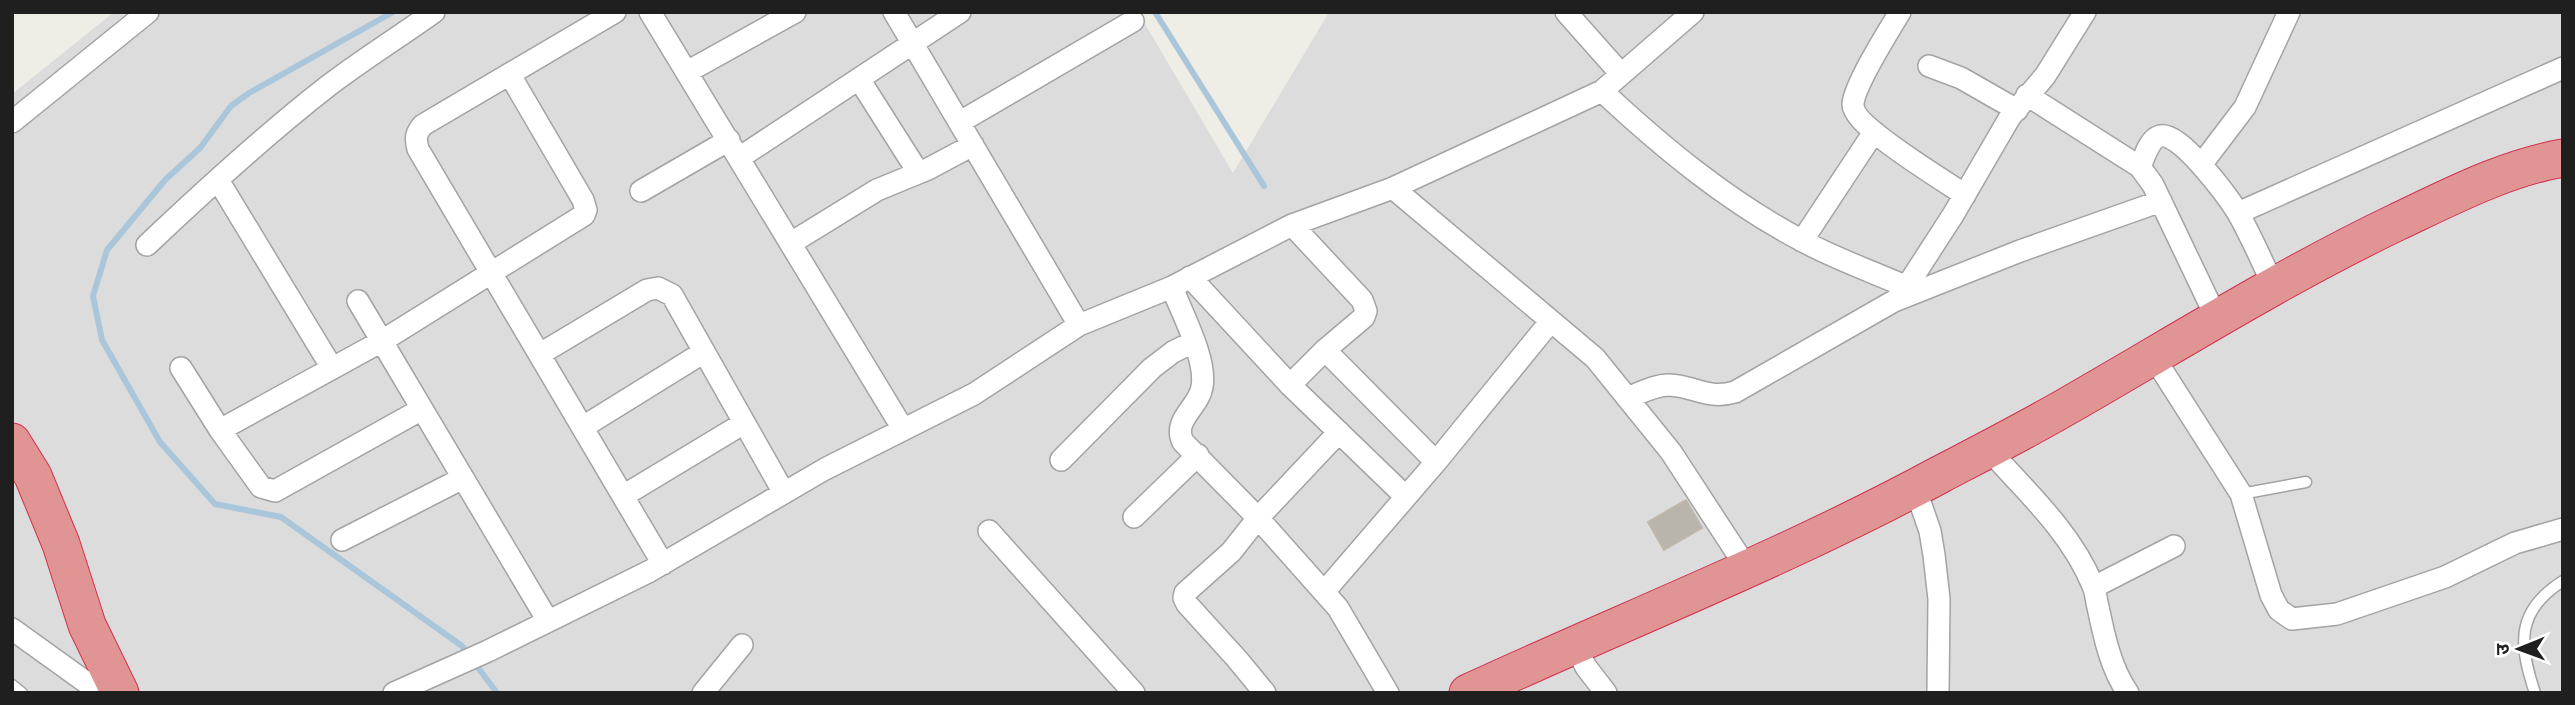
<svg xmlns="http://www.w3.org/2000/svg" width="2575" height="705" font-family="'IBM Plex Sans','Noto Sans Devanagari',sans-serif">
	<rect width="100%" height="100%" fill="#efeee6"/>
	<!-- residential -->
	<path fill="#dddcdc" d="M114,12H1138L1233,173L1329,12H2563V693H12V94Z"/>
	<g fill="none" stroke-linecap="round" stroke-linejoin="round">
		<!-- stream -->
		<path stroke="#aac6da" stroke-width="6" d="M393,12L249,93L231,106L200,148L165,180L107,250L93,296L102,340L160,442L215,504L281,517L462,646L497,693
			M1155,12L1264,186"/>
	</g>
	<!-- building -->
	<path fill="#b9b4ac" stroke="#c0b7aa" stroke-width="2" d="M1686,500L1702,528L1664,550L1648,522Z"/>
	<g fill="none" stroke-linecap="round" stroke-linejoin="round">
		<defs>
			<path id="lane" d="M2241,494L2306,482
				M12,685L22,693
				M2535,693C2519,645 2515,611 2563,581"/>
			<path id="street" d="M615,12L423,125C416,133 415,138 418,149L663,564
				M650,12L903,429
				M894,12L1079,325
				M1566,12L1621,74
				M1900,12C1889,30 1854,86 1853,104C1852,126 1945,181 1965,195
				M1929,66L1961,78L2017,110
				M687,72L795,12
				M859,79L918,172
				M1602,91C1662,147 1726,200 1799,239C1833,258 1871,271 1907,287
				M2027,95L2140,167L2153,185L2216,317
				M12,122L148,12
				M960,122L1133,21
				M739,158L960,12
				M2201,165L2245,107L2289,12
				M2140,167C2144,158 2149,139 2160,136C2179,130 2228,197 2238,213C2251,236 2262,261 2273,285
				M218,180L332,368
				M1393,188L1595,358L1671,452L1748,570
				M641,191L729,140
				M2238,213L2563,68
				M1802,241L1874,132
				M791,243L877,190L928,169L973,145
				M147,245C205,190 265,135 328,86C362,60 399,37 434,12
				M1190,277L1290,385L1406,497
				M1172,287C1182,314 1207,359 1202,387C1199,407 1172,420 1183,442L1258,518L1338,608L1388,693
				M1900,297L1953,215L2010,117L2045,76L2085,12
				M358,301L548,621
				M1325,350L1436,462
				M540,354L647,290L658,288L672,295L784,493
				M2153,356L2241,494L2271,595L2279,610L2292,619L2337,614L2445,577L2515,543L2563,529
				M181,368L220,430L261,487L275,491L422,409
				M1290,385L1325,350L1364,317L1366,311L1362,300L1292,225
				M1627,398C1640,393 1655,385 1669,385C1695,386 1707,400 1735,392L1894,301L2020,251L2161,201
				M583,427L704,352
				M220,430L382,341L584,215L586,210L583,200L510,75
				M1988,449C2025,490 2072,533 2093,586C2096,592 2096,600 2098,607C2104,636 2111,669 2128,693
				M1061,460L1152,368L1173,352L1193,342
				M1915,488L1930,531L1934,555L1939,599L1938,693
				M623,496L744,423
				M1134,517L1198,455
				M989,531L1134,693
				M342,540L463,478
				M2094,587L2174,546
				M1324,592L1436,462L1550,322
				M12,629L101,693
				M1574,644L1586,667L1606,693
				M394,693L488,651L650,571L825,469L974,394L1079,325L1172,287L1292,225L1393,188L1602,91L1693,12
				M703,693L742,645
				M1265,693L1237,659L1187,604L1184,598L1185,593L1231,552L1258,518L1339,432"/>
			<path id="highway" d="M12,442L33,476L61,544L87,625L120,693
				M1468,693C1626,620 1788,557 1941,474C1985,451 2028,429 2071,404C2179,342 2284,276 2397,222C2450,197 2505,168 2563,158"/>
		</defs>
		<!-- lane casing -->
		<use href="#lane" stroke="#a3a3a3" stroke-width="13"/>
		<!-- street casing -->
		<use href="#street" stroke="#a3a3a3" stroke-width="24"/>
		<!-- highway casing -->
		<use href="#highway" stroke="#cf324c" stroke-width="39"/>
		<!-- lane -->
		<use href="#lane" stroke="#fff" stroke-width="10"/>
		<!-- street -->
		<use href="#street" stroke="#fff" stroke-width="21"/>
		<!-- highway -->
		<use href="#highway" stroke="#e19494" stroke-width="37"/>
	</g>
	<!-- border -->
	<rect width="2575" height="705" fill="none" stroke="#1f1f1f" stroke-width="28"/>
	<!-- north arrow -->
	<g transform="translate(2519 649) rotate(269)" stroke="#ffffff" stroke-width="5" paint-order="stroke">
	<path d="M0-5L12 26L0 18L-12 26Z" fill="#1f1f1f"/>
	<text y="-10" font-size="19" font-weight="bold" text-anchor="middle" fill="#1f1f1f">उ</text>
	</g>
</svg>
